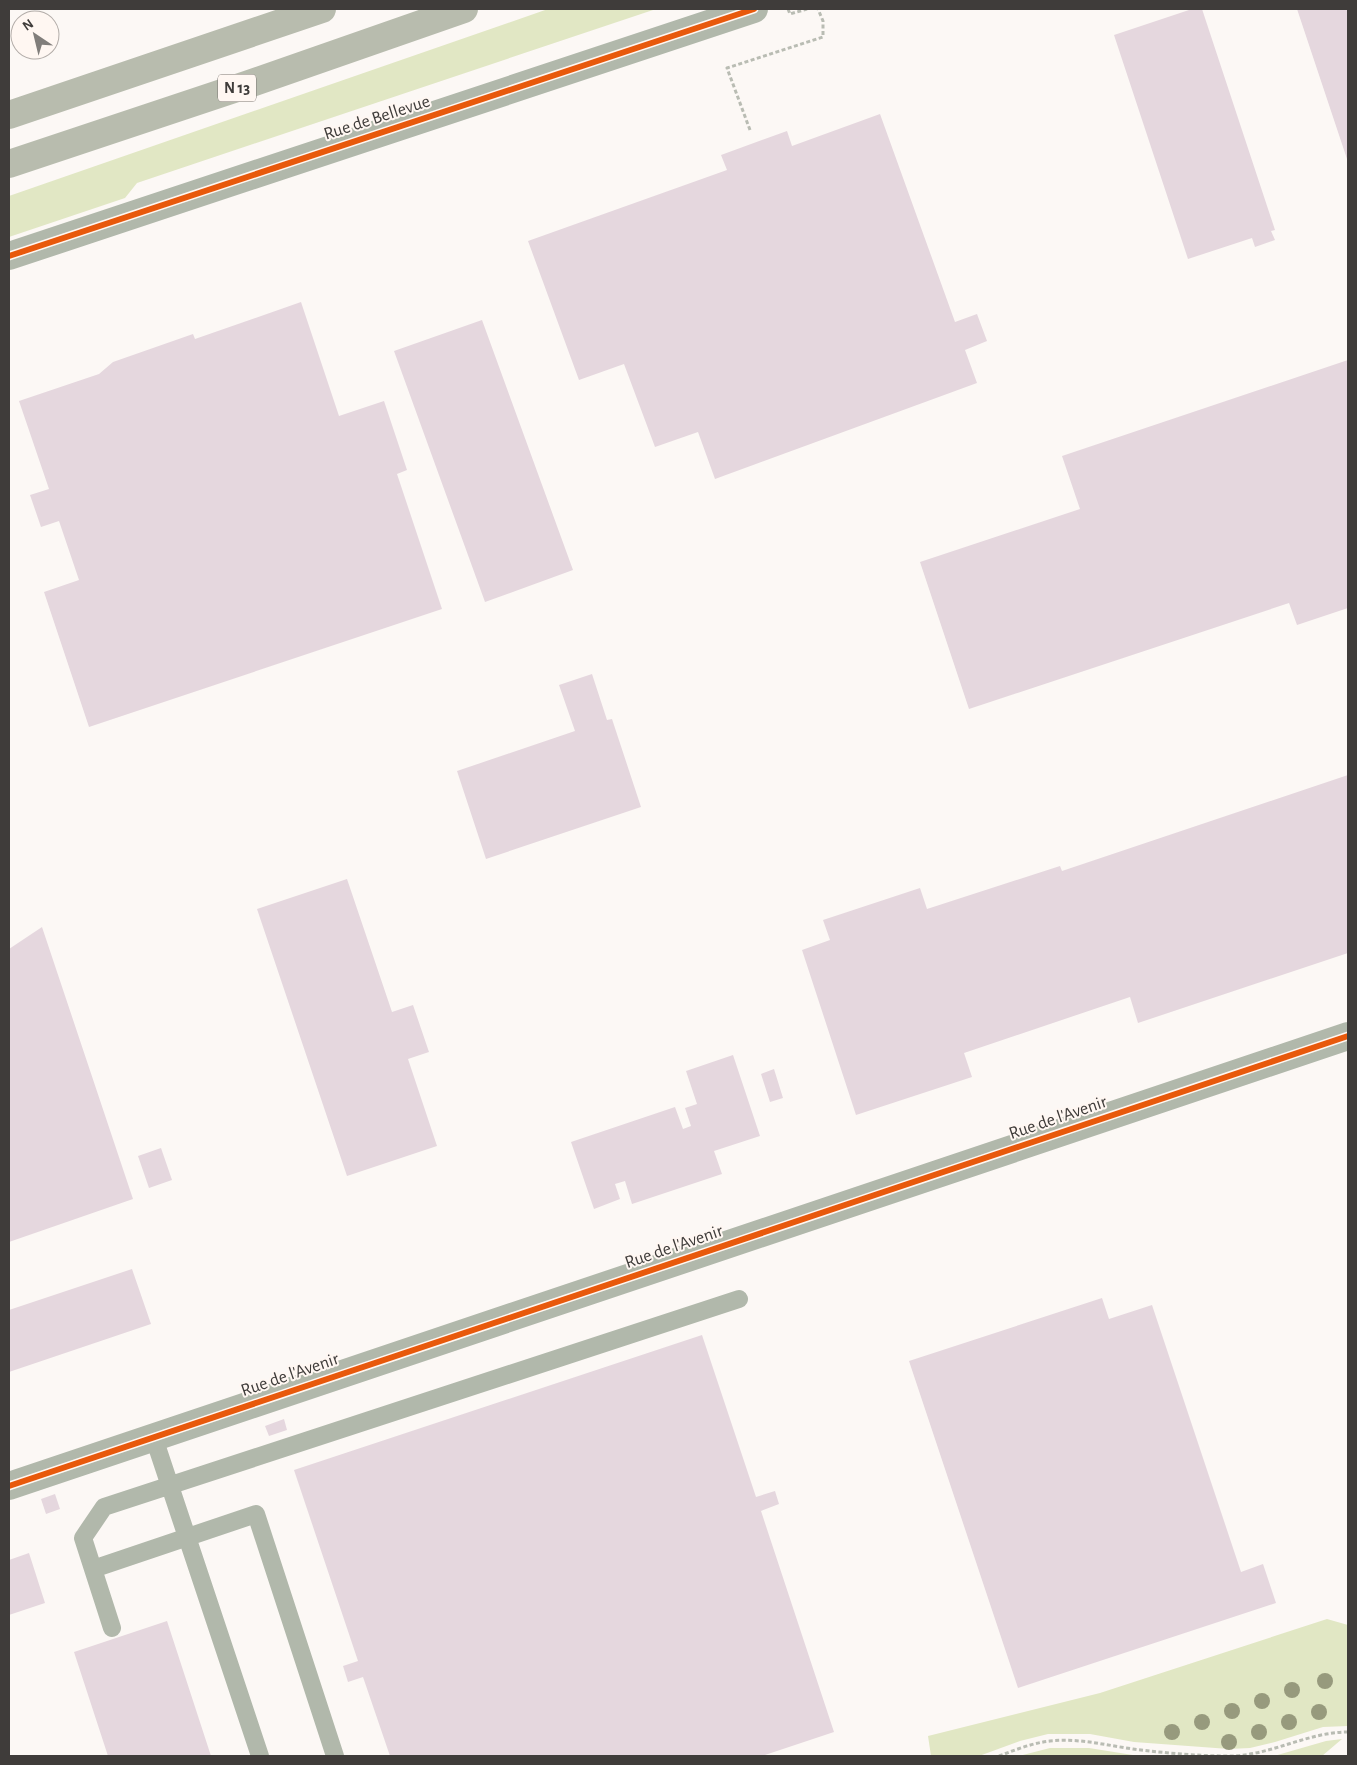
<svg xmlns="http://www.w3.org/2000/svg" width="1357" height="1765" font-family="'Alegreya Sans',sans-serif">
	<rect width="100%" height="100%" fill="#fcf8f5"/>
	<!-- green -->
	<path fill="#e1e7c4" d="M548,9H656L137,183L125,198L9,237V196Z
		M1327,1619L1348,1625V1726L1323,1727L1275,1742L1250,1748L1229,1749L1134,1742L1090,1734H1048L1020,1741L979,1756H931L928,1736L1100,1693Z
		M1342,1739L1322,1756H1274L1326,1741Z
		M1050,1748H1089L1139,1756H1019Z"/>
	<!-- building -->
	<path fill="#e5d7de" d="M1192,9H1202L1275,230L1271,231L1275,240L1255,247L1252,238L1188,259L1114,35Z
		M1297,9H1348V162Z
		M880,114L955,322L977,314L987,341L965,350L977,383L715,479L698,432L655,447L624,364L579,380L528,241L727,170L721,155L787,131L792,146Z
		M301,302L339,416L384,401L407,470L397,474L442,609L89,727L44,592L79,580L59,521L41,527L30,495L49,489L19,401L99,374L113,362L193,334L195,339Z
		M482,320L573,570L485,602L394,351Z
		M1348,360V608L1297,625L1289,603L969,709L920,562L1080,509L1062,456Z
		M592,674L607,720L612,719L641,807L486,859L457,771L575,731L559,685Z
		M1348,775V953L1138,1023L1130,997L964,1053L972,1077L856,1115L802,950L830,940L823,920L920,888L927,909L1060,866L1062,871Z
		M347,879L392,1012L413,1005L429,1052L408,1059L437,1146L347,1176L257,909Z
		M42,927L133,1199L9,1242V949Z
		M733,1055L760,1136L714,1151L722,1174L632,1204L625,1181L615,1184L620,1199L594,1209L571,1142L675,1107L683,1129L691,1126L685,1108L697,1104L686,1071Z
		M774,1069L783,1098L770,1102L761,1074Z
		M161,1148L172,1180L149,1188L138,1156Z
		M132,1269L151,1324L9,1372V1310Z
		M1102,1298L1109,1319L1152,1305L1241,1572L1263,1564L1276,1603L1018,1688L909,1361Z
		M702,1335L756,1497L775,1491L779,1504L761,1511L834,1732L762,1756H390L363,1677L348,1682L343,1666L358,1661L294,1470Z
		M284,1419L287,1430L269,1436L265,1426Z
		M55,1494L60,1509L46,1514L41,1499Z
		M29,1553L45,1603L9,1615V1560Z
		M167,1621L211,1756H108L74,1652Z"/>
	<g fill="none" stroke-linecap="round" stroke-linejoin="round">
		<!-- path -->
		<path stroke="#b9bcb3" stroke-width="3" stroke-dasharray="4 2.5" stroke-linecap="butt" d="M788,9L790,14L807,9
			M750,130L727,68L823,37V21L818,9
			M999,1756C1015,1750 1032,1743 1050,1741C1079,1738 1105,1745 1133,1749C1165,1753 1197,1756 1229,1756C1270,1756 1307,1732 1348,1732"/>
		<!-- service -->
		<path stroke="#b1b8ab" stroke-width="18" d="M154,1438L260,1756
			M93,1569L256,1514L335,1756
			M112,1628L83,1538L104,1507L739,1299"/>
		<!-- minor -->
		<path stroke="#b1b8ab" stroke-width="28" d="M9,256L754,9
			M9,1486L1348,1036"/>
		<!-- trunk -->
		<path stroke="#b8bcae" stroke-width="28" d="M9,115L322,9
			M9,164L246,85L464,9"/>
		<defs>
			<path id="cycleway" d="M9,256L754,9
				M9,1486L1348,1036"/>
		</defs>
		<!-- cycleway casing -->
		<use href="#cycleway" stroke="#fff7f2" stroke-width="9"/>
		<!-- cycleway -->
		<use href="#cycleway" stroke="#e8590c" stroke-width="6"/>
	</g>
	<!-- trees -->
	<g fill="#979a7d">
		<circle cx="1325" cy="1681" r="8"/>
		<circle cx="1292" cy="1690" r="8"/>
		<circle cx="1262" cy="1701" r="8"/>
		<circle cx="1232" cy="1711" r="8"/>
		<circle cx="1319" cy="1712" r="8"/>
		<circle cx="1202" cy="1722" r="8"/>
		<circle cx="1289" cy="1722" r="8"/>
		<circle cx="1172" cy="1732" r="8"/>
		<circle cx="1259" cy="1732" r="8"/>
		<circle cx="1229" cy="1742" r="8"/>
	</g>
	<g text-anchor="middle" dominant-baseline="central" stroke-width="4" stroke-linejoin="round" paint-order="stroke">
		<!-- shield labels -->
		<rect fill="#fff7f2" stroke="#797471" stroke-width="1" x="218" y="74.5" width="38" height="27" rx="4"/>
		<g font-size="16" font-weight="bold" fill="#3f3c3a">
			<text x="237" y="88">N 13</text>
		</g>
		<!-- street labels -->
		<g font-size="18" fill="#3f3c3a" stroke="#fff7f2">
			<text transform="translate(377 118) rotate(-18)">Rue de Bellevue</text>
			<text transform="translate(1058 1118) rotate(-19)">Rue de l'Avenir</text>
			<text transform="translate(674 1247) rotate(-19)">Rue de l'Avenir</text>
			<text transform="translate(290 1375) rotate(-19)">Rue de l'Avenir</text>
		</g>
	</g>
	<!-- border -->
	<rect width="1357" height="1765" fill="none" stroke="#3f3c3a" stroke-width="20"/>
	<!-- north arrow -->
	<g transform="translate(35 35) rotate(325)"><circle r="24" fill="#fff7f2" stroke="#b2aca8"/>
	<path d="M0-4L9 19L0 12L-9 19Z" fill="#817e7b"/>
	<text y="-8" font-size="14" font-weight="bold" text-anchor="middle" fill="#3f3c3a">N</text>
	</g>
</svg>
